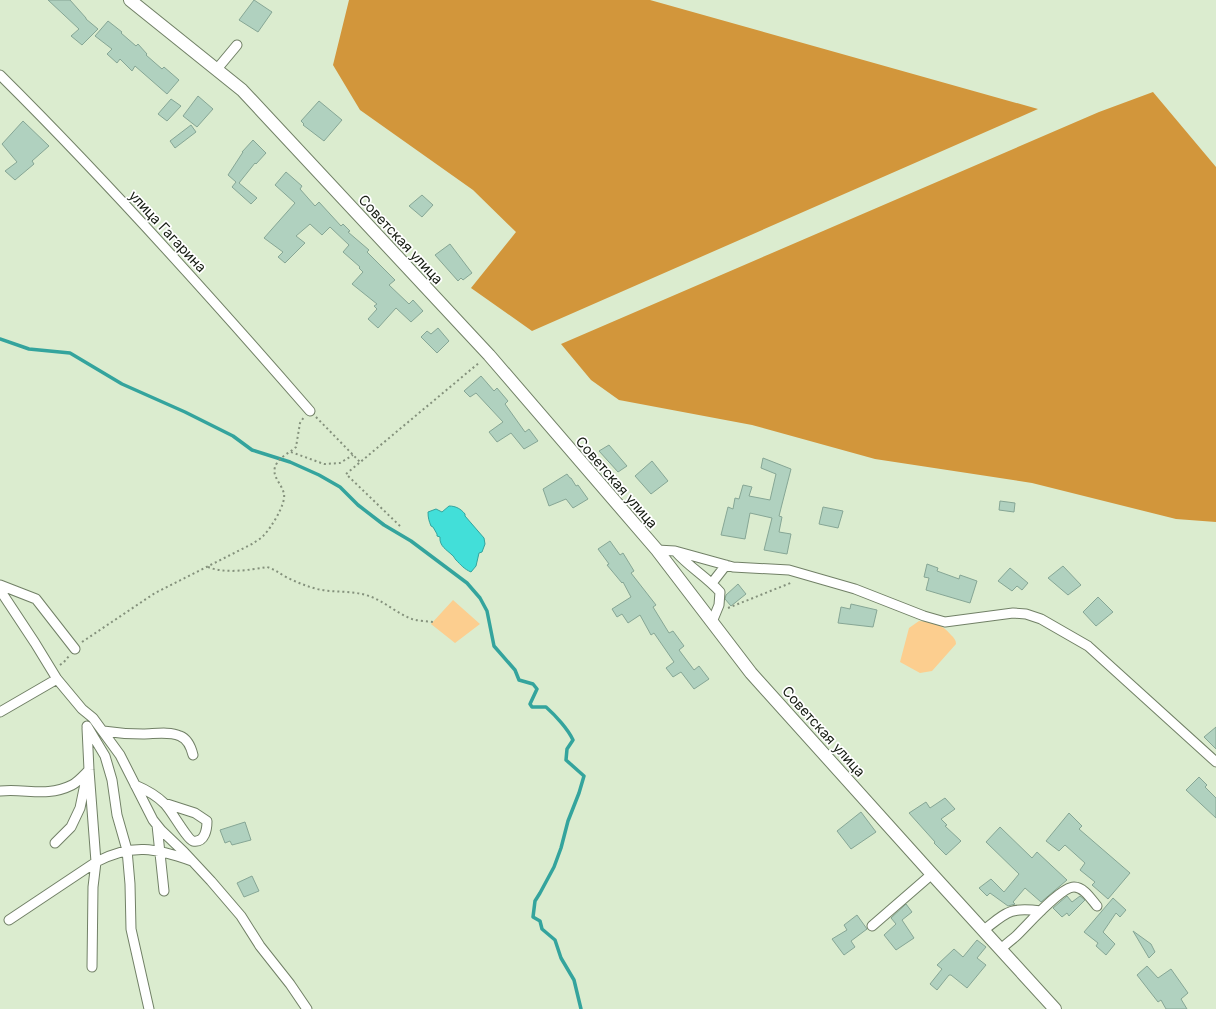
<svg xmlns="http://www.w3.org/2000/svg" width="1216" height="1009" font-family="Inter,sans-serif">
	<rect width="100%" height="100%" fill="#dbeccf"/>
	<!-- green -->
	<path fill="#fcce8f" d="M453,600L480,624L455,643L431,624Z
		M919,621C933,622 942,624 951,635C954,638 956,640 956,644L932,671L920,673L900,662L909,628Z"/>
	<!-- forest -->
	<path fill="#d2963b" d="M349,0H650L1038,109L532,331L471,288L516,232L473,190L360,110L333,65Z
		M1153,92L1216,167V522L1176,519L1032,483L875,459L752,425L619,400L591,380L561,344L1099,112Z"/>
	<!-- water -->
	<path fill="#42dfd9" stroke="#34a49d" d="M449,506C456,506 461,509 465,514V516L484,538L485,544L482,552L479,553L476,566L471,572C464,569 461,565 456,560C454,558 454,556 452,555C447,550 439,546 440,537L437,536V534L433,527L431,526C429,521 428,518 428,512L436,509L442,512Z"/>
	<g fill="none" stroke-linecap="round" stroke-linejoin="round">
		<!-- stream -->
		<path stroke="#34a49d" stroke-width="3.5" d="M0,339L29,349L70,353L122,384L185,412L233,436L252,450L290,462L319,475L340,487L358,505L384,525L411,541L467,583L480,598L487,611L494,646L515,670L519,680L533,684L537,689L530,704L532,707H546C555,715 568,729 573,740L567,749L566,760L584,776L579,793L568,821L561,848L554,867L540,893L535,901L533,917L540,921L542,929L555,940L561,958L574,980L581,1009"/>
	</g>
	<!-- building -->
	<path fill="#b0d1bf" stroke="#86a695" d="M48,0H70L86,18V19L98,29L82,45L71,36L79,29Z
		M254,0L272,12L258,32L239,20Z
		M108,21L122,32L121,33L136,46L138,44L147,54L146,55L162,69L164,67L179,80L167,94L135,66L132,71L120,59L117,63L107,54L112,49L95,36Z
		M198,96L213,109L197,127L183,116Z
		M171,99L181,106L167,121L158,114Z
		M319,101L342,120L324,141L303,125L304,124L301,121Z
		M23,121L49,146L32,161L34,164L15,180L5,171L17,162L2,144Z
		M191,125L196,132L175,148L170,141Z
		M253,140L266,153L256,164L255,163L239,183L257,198L251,204L232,187L236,182L228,175L243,152H242Z
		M286,172L302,186L300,189L315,206L319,202L341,226L343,224L350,231L348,232L369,250L367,252L395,280L389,285L409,304L413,300L423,311L411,322L396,308L378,328L368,319L377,309L374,306L377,304L352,284L363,272L359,268L360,267L343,252L349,245L330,227L322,235L310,224L296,236L305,243L285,263L278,257L283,252L264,238L295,203L275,185Z
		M422,195L433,205L422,217L409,206Z
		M450,244L472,273L463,280L461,278L458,281L435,255Z
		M438,328L449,341L437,353L421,337L427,331L431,334Z
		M481,376L494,391L497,388L508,401L505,404L525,432L529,429L538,441L524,449L511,433L497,442L489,432L503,422L476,393L470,397L464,391Z
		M609,445L627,466L618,472L599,451Z
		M763,458L791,469L779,516L782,517L779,532L791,534L787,554L764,550L772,518L750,513L745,539L721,535L728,507L733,509L735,498L739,499L743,485L752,487L749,496L770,500L776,474L761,468Z
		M652,461L668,481L651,494L635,476Z
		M567,474L570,478H571L576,486L578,485L588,499L573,508L566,499L549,506L543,489Z
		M1000,501L1015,503L1014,512L999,510Z
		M823,507L843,511L838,528L819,524Z
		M610,541L620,555L623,553L634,571L631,573L656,605L653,607L669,633L673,631L684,646L679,650L694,670L699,666L709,679L694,689L681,672L673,677L666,668L674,662L654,633L651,635L640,615L628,623L622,614L617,617L612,609L631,597L623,582L622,583L607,565L609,564L598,549Z
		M927,564L938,568L937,571L959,579L960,575L977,581L970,603L926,590L929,578L924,577Z
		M1063,566L1081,585L1068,595L1048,578Z
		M1010,568L1028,583L1022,590L1017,586L1012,591L998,581Z
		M738,584L746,594L731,606L725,599L726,595Z
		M1098,597L1113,612L1096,626L1083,612Z
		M851,604L877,610L873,627L838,623L841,607L850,609Z
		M1216,727V749L1204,737Z
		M1199,777L1207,785L1205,787L1216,798V818L1186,790Z
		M945,798L955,809L941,819L947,825L945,826L961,841L946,855L934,843L935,842L909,813L926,802L930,808Z
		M861,812L876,832L851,849L837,831Z
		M1069,813L1082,826L1079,829L1130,873L1108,899L1092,885L1095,882L1080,870L1085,863L1065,845L1059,851L1046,841Z
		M245,822L251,840L232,845L230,841L225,843L220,830Z
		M1000,827L1032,858L1037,852L1067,880L1041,902L1025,888L1013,902L1015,904L1008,906L990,893L987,896L979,888L991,879L1004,892L1019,874L986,842Z
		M252,876L259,891L244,897L237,883Z
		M1067,896L1072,902L1080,896L1085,900L1069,916L1067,913L1062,917L1053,908Z
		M1113,898L1126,910L1120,917L1116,913L1103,932L1115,944L1106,955L1096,946L1098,943L1084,932Z
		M906,904L912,912L902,920L914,938L896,950L884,935L896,924L891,918Z
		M857,915L867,929L851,941L855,947L844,955L832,939L847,930L844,925Z
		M1133,931L1151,944L1155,952L1149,958Z
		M977,940L986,947L977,958L986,965L967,988L951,975H949L937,990L930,984L942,969L937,965L954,949L963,957Z
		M1147,966L1158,978L1171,969L1188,993L1181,999L1187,1009H1166L1161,1000L1158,1002L1137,975Z"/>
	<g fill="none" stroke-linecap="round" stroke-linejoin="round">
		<defs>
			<path id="street" d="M217,69L237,45
				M0,75C108,182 210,296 310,411
				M657,550L675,551L733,567L789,570L855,589L924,616L945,622L1013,613L1026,614L1041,619L1088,646L1216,762
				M676,552C689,567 707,577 720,592L719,605L712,622
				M712,583L726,565
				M0,585L36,599L75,649
				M0,590L35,643L57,679L82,709L93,718L120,755L153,820L161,830L184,852L211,881L241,916L260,946L290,984L307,1009
				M0,712L57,679
				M87,726L105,756L112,780L117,815L127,850L130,884L131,929L149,1009
				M87,728L89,770L96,862L93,887L92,967
				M103,731C116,733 129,734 143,734C154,734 169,731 180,736C188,739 191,747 193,755
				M135,785C147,790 156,795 165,804C171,810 187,839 193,841C205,843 207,829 207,821L195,813L164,803
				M0,791C26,788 46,798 72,785C78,782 84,775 89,770
				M157,825L164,891
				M55,843L71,827L80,808L86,779
				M9,920L96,862C132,843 156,848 192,861
				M872,926L932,874
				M984,930C1007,912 1009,907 1041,911
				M1001,949C1005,945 1010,941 1015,937C1026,927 1060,887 1074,887C1084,887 1091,899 1097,906"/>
			<path id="secondary" d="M130,0L242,90L489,355L657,550L751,673L930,872L1055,1009"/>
		</defs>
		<!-- street casing -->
		<use href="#street" stroke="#718066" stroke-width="11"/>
		<!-- secondary casing -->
		<use href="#secondary" stroke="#718066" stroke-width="14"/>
		<!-- path -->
		<path stroke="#84917c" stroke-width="2" stroke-dasharray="2 3" stroke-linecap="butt" d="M316,417L360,462
			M291,452L324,464L340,463L353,455
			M400,526L346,474L480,362
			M208,567C225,574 249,570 267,567C274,569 279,573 286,577C296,582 306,586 317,589C334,593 352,590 369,596C384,601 396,613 412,619C418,621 426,621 433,622
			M728,608L793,582
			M82,642L155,593L252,544C256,541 261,539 264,535C271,528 286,504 284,494C282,483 269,475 277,463C281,456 291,452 296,447L300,423L304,417
			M60,665L64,662L69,656"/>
		<!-- street -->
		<use href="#street" stroke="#fff" stroke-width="9"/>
		<!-- secondary -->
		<use href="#secondary" stroke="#fff" stroke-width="12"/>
	</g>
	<g text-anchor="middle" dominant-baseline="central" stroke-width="3.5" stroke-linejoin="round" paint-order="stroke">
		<!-- street labels -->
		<g font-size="14" fill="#141a10" stroke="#fff">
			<text transform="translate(168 231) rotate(47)">улица Гагарина</text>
			<text transform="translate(401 239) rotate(47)">Советская улица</text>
			<text transform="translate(617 482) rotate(49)">Советская улица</text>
			<text transform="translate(824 731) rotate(48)">Советская улица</text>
		</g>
	</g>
</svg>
